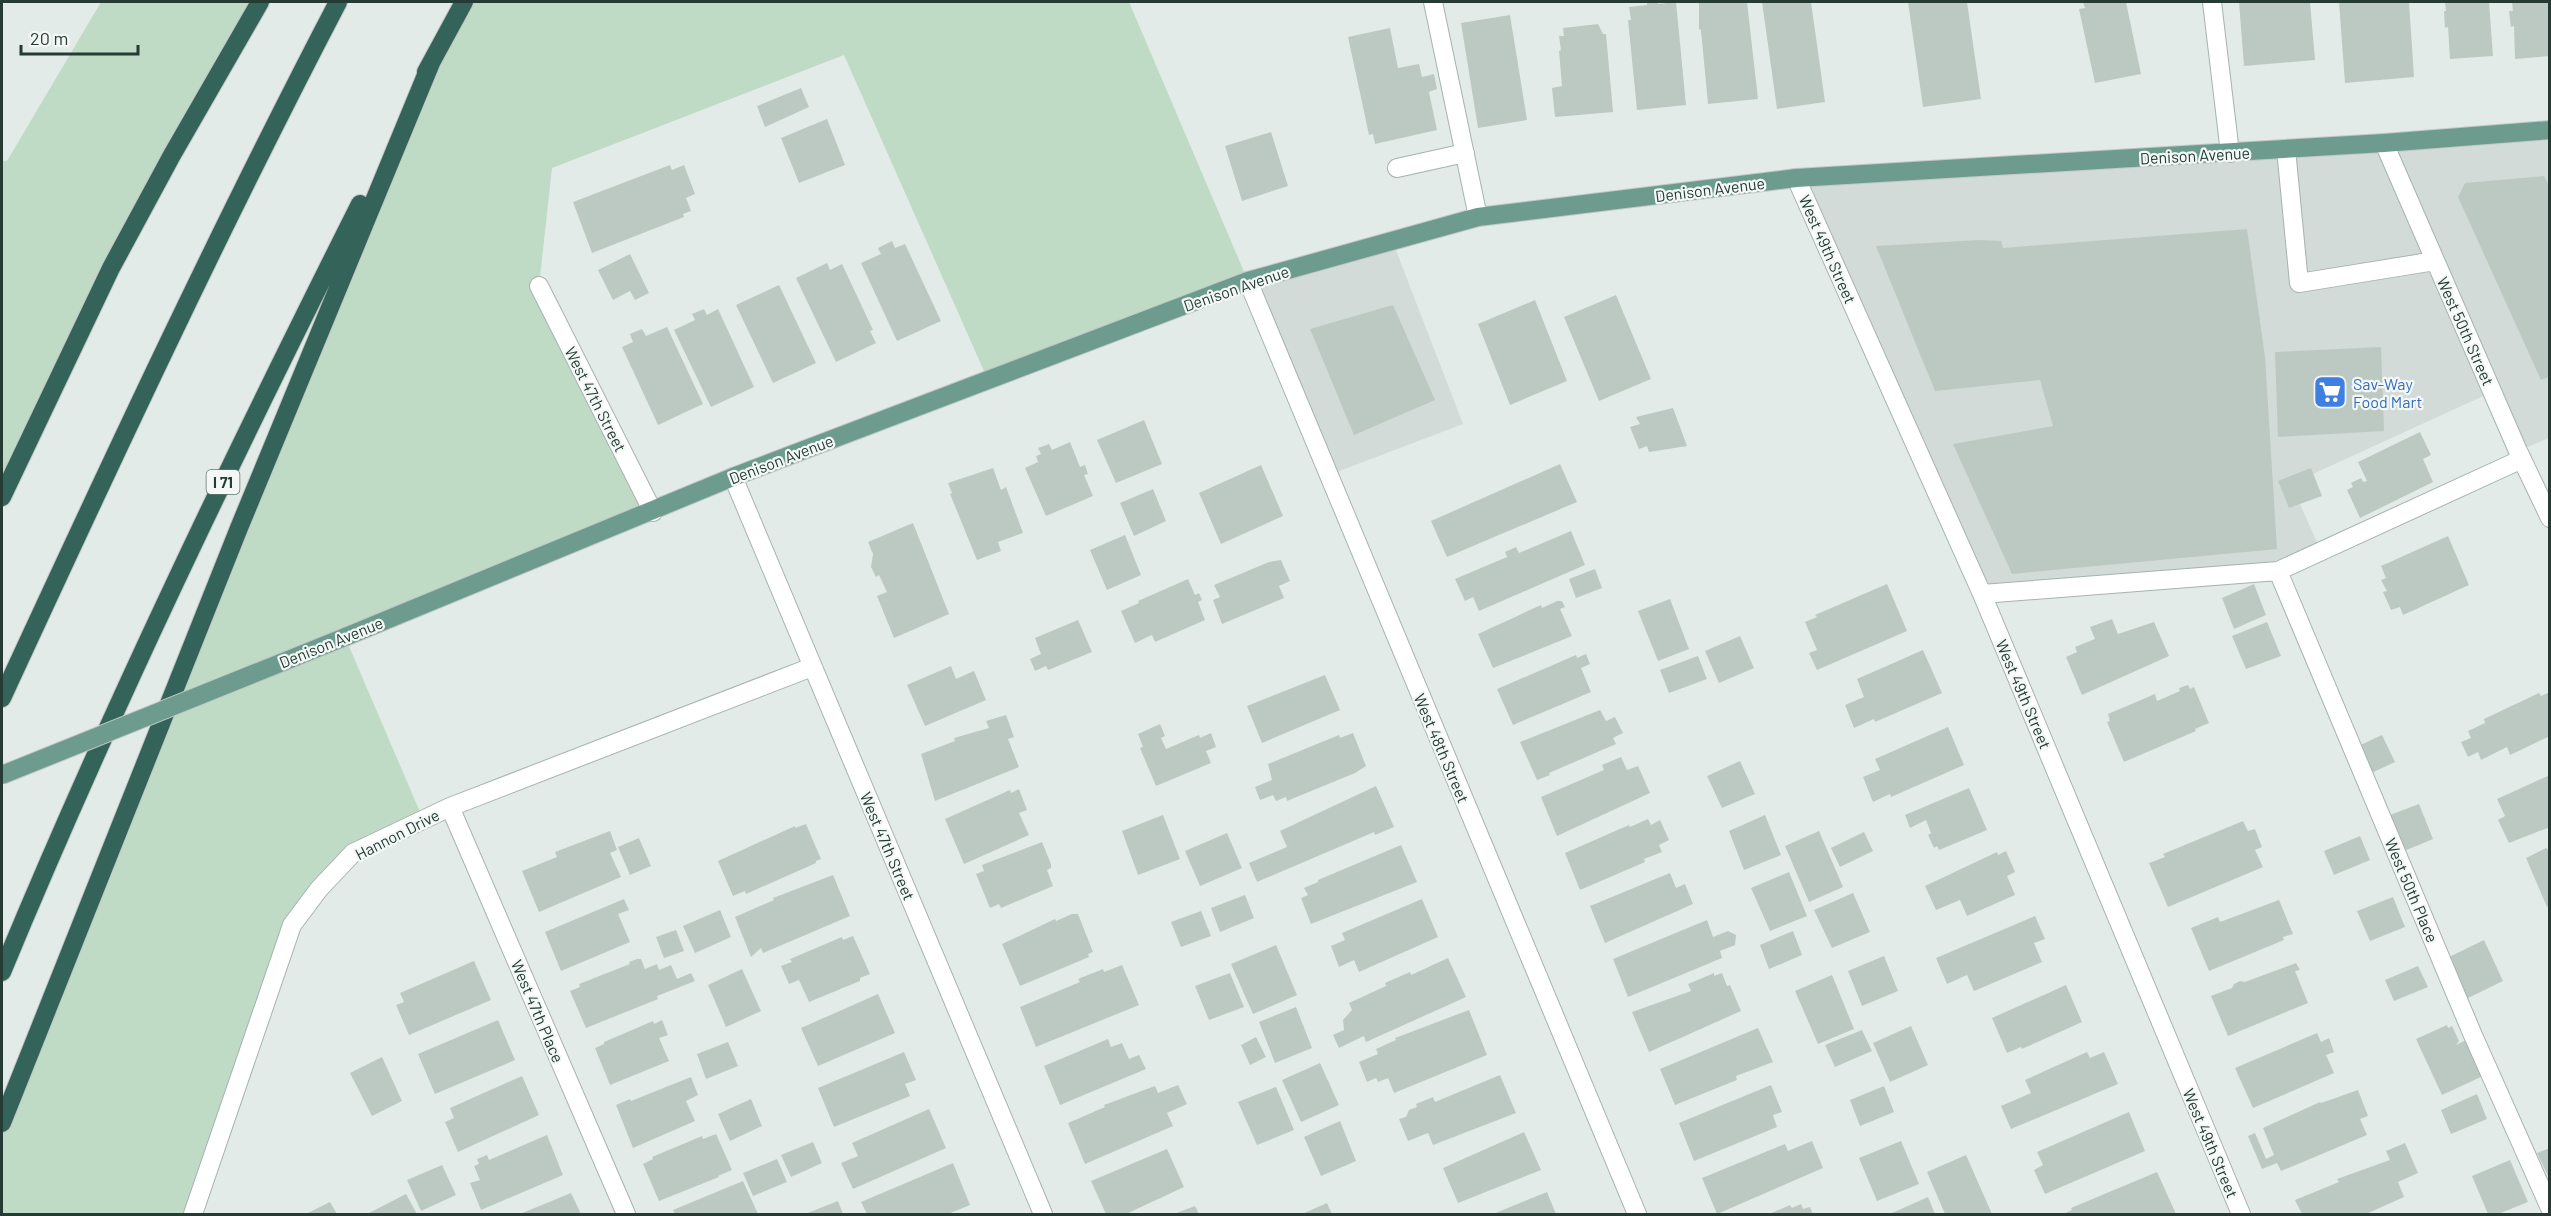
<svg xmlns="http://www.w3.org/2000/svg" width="2551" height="1216" font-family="Barlow,sans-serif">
	<rect width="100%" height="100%" fill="#e3ebe8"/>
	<!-- built -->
	<path fill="#d2dbd7" d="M2549,130V438L2518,451L2492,392L2291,484L2321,551L2278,571L1982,594L1796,178Z
		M1392,240L1463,424L1329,475L1248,281Z"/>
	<!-- green -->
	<path fill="#bfdac5" d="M101,2H260L2,497V161H7Z
		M470,2H1129L1248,281L988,380L844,55L552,168L539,286L653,512L345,637L423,819L353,853L292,925L193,1214H2V1123L431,63Z"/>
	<!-- building -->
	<path fill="#bcc9c3" d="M1647,2H1658V4L1676,2L1686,105L1637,110L1628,20H1631L1629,7L1647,5Z
		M1699,2H1747L1758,99L1708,104L1701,30L1699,29Z
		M1762,2H1811L1825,102L1777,109Z
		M1908,2H1967L1981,99L1923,107Z
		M2083,2H2126L2141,74L2095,83L2079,9L2085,8Z
		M2239,2H2310L2315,60L2244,66Z
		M2339,2H2409L2414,77L2345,83Z
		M2445,2H2489L2493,56L2450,59L2448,27L2445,28L2444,11H2446Z
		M2512,2H2550V56L2515,59L2514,26L2511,27L2509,11H2513Z
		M1510,15L1527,120L1478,128L1461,23Z
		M1598,24L1603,34H1606L1613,112L1555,117L1552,88L1562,86L1559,51L1561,50L1559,36H1564L1563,28Z
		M1390,28L1398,68L1419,64L1422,77L1434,74L1437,89L1429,92L1437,130L1375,144L1373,134L1369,135L1348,37Z
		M801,88L809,107L765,127L757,106Z
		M827,119L845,165L799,183L781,138Z
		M1271,132L1288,186L1242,201L1225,146Z
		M670,165L672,170L684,165L695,194L686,198L691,211L683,214L684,217L592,253L573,202Z
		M2544,176L2550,188V376L2541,380L2458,197L2465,183Z
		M2247,229L2265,357L2277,549L2012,574L1953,444L2053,426L2040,380L1935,391L1876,246L1979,240L2001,241L2003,248Z
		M892,241L895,248L905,244L941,321L897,341L861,263L881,254L878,248Z
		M630,254L649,293L635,300L630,291L613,300L598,270Z
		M827,263L830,270L842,264L873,330L870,331L876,343L836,362L796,278Z
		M779,285L816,363L773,383L736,305Z
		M1616,295L1651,379L1599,401L1564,317Z
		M1535,300L1567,381L1510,405L1478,324Z
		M1393,305L1435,400L1354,435L1310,329Z
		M704,309L707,315L718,309L754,387L711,407L674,330L695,320L692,314Z
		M667,327L703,404L658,425L622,347L633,342L630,334L642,329L646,336Z
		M2381,347L2384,431L2278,437L2275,352Z
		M1673,408L1687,446L1649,452L1647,446L1639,449L1630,427L1640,424L1636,417Z
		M1144,420L1162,464L1116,483L1097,440Z
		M2420,432L2431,455L2423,459L2433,482L2360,518L2347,490L2353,487L2351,483L2361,478L2363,482L2367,481L2358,462Z
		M1070,442L1080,467L1085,465L1088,474L1084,475L1093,496L1046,516L1025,468L1038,462L1036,456L1041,454L1038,448L1049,444L1052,450Z
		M1560,464L1577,502L1447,557L1431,521Z
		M1261,465L1283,516L1221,544L1199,493Z
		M993,468L1001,490L1006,487L1023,533L998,542L1001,551L977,560L950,494L952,493L948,483Z
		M2311,468L2322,496L2289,508L2278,481Z
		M1153,489L1166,521L1134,536L1120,503Z
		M913,523L949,614L894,638L877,596L887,592L879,575L876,577L871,567L873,554L868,542Z
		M1571,531L1585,565L1479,611L1473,597L1465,601L1455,579L1507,557L1505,552L1516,547L1519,553Z
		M1125,535L1141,575L1107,590L1090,550Z
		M2448,536L2469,585L2403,615L2400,607L2391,610L2383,592L2387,591L2381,580L2386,578L2381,566Z
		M1281,560L1290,581L1279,586L1284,598L1222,624L1213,600L1220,597L1214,585L1269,562Z
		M1595,569L1602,588L1576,598L1569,579Z
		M1188,579L1195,595L1199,593L1202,600L1198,602L1205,620L1155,642L1152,635L1135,643L1121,611L1139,603L1138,601Z
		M1887,584L1907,631L1817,670L1809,653L1817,650L1805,622L1817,617L1815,615Z
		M2254,584L2266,615L2234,629L2222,598Z
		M1670,599L1689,649L1658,661L1638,611Z
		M1557,601H1562L1565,607L1560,609L1572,636L1493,668L1478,634L1541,605L1542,608Z
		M2112,619L2118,634L2154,622L2169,656L2082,695L2066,657L2077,652L2075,647L2095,639L2090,627Z
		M1078,620L1092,652L1048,670L1046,666L1035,671L1030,659L1041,654L1035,638Z
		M2267,622L2281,656L2246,669L2232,636Z
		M1740,636L1754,668L1719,683L1705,651Z
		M1923,650L1942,693L1875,722L1874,719L1854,728L1845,705L1864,697L1857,679Z
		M1586,654L1590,664L1581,668L1591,692L1513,725L1497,689L1576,655L1577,658Z
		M1698,656L1707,679L1669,693L1660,670Z
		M951,666L956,679L974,671L986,700L925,726L907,685Z
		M1325,675L1340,710L1262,743L1247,706Z
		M2188,685L2190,689L2194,687L2209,723L2195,729L2196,731L2124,762L2107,722L2110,721L2108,714L2155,694L2157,701L2180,691L2179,688Z
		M2550,692V736L2510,755L2507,747L2481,760L2478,752L2468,757L2461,742L2471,738L2468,731L2485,723L2484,719L2539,693L2541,696Z
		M1600,710L1606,721L1615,717L1623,733L1613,738L1616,744L1549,773L1550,775L1537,780L1520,742Z
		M1006,715L1014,737L1008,739L1019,767L935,801L921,754L955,741L954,738L989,728L986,721Z
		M1160,724L1165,736L1161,738L1166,749L1199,735L1200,738L1211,733L1216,747L1206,751L1211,763L1156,786L1140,748L1143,747L1138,734Z
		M1948,727L1964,765L1891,797L1890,794L1873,802L1863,777L1880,770L1875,759Z
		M1353,733L1366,766L1355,773L1287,801L1286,797L1276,801L1273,795L1260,800L1255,787L1272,780L1268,764L1339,735L1340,738Z
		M2382,735L2395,762L2365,776L2352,749Z
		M1621,757L1627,770L1638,766L1650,793L1557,836L1541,797L1604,770L1602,765Z
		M1740,761L1755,794L1722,808L1707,776Z
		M2550,775V827L2509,843L2498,820L2505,816L2497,799Z
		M1376,786L1394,827L1375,835L1374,832L1257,882L1249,863L1287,847L1280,831Z
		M1969,788L1987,830L1939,850L1937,846L1934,848L1928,835L1931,833L1926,820L1910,828L1905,815Z
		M1019,789L1027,810L1019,813L1029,835L964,864L945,819L1010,790L1011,793Z
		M2419,804L2433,839L2404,851L2390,815Z
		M1163,815L1180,859L1138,875L1122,831Z
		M1765,815L1781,855L1744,870L1729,831Z
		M1648,819L1651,825L1660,820L1669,840L1659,845L1662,852L1644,859L1645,862L1580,890L1565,853L1629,825L1630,827Z
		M2243,821L2248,831L2255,829L2262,847L2255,850L2263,867L2168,907L2149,863L2165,857L2163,854Z
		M806,824L821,859L816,861V863L746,894L745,891L733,896L718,861L795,826V828Z
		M610,831L617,850L610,853L621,877L539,912L522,871L557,857L555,852Z
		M1819,831L1843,887L1809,902L1785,846Z
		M1864,832L1873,851L1840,867L1831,848Z
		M1227,833L1242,868L1200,886L1185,851Z
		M2360,836L2370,860L2334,875L2324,851Z
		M639,838L651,866L630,875L618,847Z
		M1042,842L1051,864V868L1047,870L1053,886L1001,908L999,904L990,908L976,874L984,871L982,865Z
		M1401,845L1417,882L1311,924L1301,898L1308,895L1304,888L1318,882V880Z
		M2546,848L2550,851V906L2547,907L2526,858Z
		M2006,851L2015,872L2007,876L2015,895L1967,916L1960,900L1936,910L1925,886L1997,852L1998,855Z
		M1789,872L1807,916L1770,931L1751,888Z
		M1670,873L1676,888L1685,884L1693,904L1605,943L1590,906Z
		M833,875L850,916L763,953L761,948L751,957L735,917L774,900L773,898Z
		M1853,893L1870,932L1832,948L1814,910Z
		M1245,895L1254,918L1220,932L1211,908Z
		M2393,897L2405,927L2370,941L2357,911Z
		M624,899L629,910L618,914L630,942L561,971L545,932Z
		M1422,899L1438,937L1359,972L1354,960L1339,967L1331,946L1345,940L1342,933Z
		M2279,900L2293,934L2283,937L2284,940L2209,971L2191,928L2218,917L2220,922Z
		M720,910L731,937L695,953L683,926Z
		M1201,911L1211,936L1181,947L1171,922Z
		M1072,914H1078L1093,952L1088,954L1089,957L1020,986L1002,944L1055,919L1056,921Z
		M2035,916L2045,939L2034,943L2042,962L1974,991L1967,975L1947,984L1936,958Z
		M1707,920L1713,937L1728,931L1736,935L1735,945L1720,951L1722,958L1628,997L1613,959Z
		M676,930L684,951L664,958L656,937Z
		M1793,931L1802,955L1769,969L1760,945Z
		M853,936L870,974L860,978V981L809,1002L799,980L789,984L781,966L792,962L790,959L842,937L843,940Z
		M2484,940L2503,981L2466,999L2447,958Z
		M1276,945L1297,995L1253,1014L1231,964Z
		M1884,956L1898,991L1862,1006L1848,971Z
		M1448,958L1466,997L1366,1042L1364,1036L1339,1048L1333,1035L1344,1030L1343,1020L1352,1010L1349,1003L1386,986L1385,983L1410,972L1411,975Z
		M637,959H641L645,969L657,964L659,970L671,965L677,979L691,973L695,981L657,996L658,999L586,1028L570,991L580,987L579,984L630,964L629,962Z
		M474,961L491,1000L409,1035L396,1005L404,1002L400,993Z
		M2296,963L2300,970L2295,971L2308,1003L2228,1036L2211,996L2232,988L2234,984L2240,981L2245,982Z
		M1122,965L1139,1005L1036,1047L1020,1007L1080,982L1078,979L1103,969L1104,972Z
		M2418,966L2428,987L2394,1001L2385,980Z
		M742,969L761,1011L726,1027L708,985Z
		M1230,973L1244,1007L1209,1020L1195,986Z
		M1714,973V976L1722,973L1727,986L1730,985L1741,1011L1649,1052L1632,1012L1691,991L1688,984Z
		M1832,975L1854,1029L1818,1044L1795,991Z
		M2066,985L2082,1022L2022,1049L2021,1047L2007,1053L1992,1018Z
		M878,994L895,1033L818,1066L801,1028Z
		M1296,1007L1312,1048L1275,1063L1259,1022Z
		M1469,1010L1487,1055L1394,1093L1388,1078L1378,1082L1376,1078L1367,1082L1359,1062L1378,1054L1376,1049L1396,1040L1395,1038Z
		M498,1020L515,1060L435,1094L418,1054Z
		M662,1020L668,1035L659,1038L669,1061L610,1085L595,1048L604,1044V1042L653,1021L654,1024Z
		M2447,1025L2448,1028L2452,1026L2459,1041L2456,1045L2466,1040L2483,1076L2442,1095L2416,1039Z
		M1911,1026L1928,1065L1890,1082L1873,1043Z
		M1758,1028L1773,1062L1736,1076L1737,1080L1675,1105L1660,1069Z
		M1862,1030L1872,1051L1835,1067L1825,1045Z
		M2317,1033L2321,1042L2329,1038L2334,1052L2326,1055L2334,1073L2253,1108L2235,1068Z
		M1256,1037L1266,1057L1250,1065L1241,1045Z
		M1108,1039L1111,1047L1122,1043L1129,1059L1139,1055L1146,1069L1060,1105L1044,1066Z
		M728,1042L738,1066L706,1079L697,1054Z
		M904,1052L916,1080L905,1084L910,1096L834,1127L818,1088Z
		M2087,1052L2090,1058L2104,1052L2118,1084L2011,1129L2001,1106L2031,1093L2025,1080Z
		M382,1057L402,1101L372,1116L350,1073Z
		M1320,1063L1339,1105L1301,1122L1282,1080Z
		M1500,1075L1516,1113L1433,1145L1428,1133L1408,1141L1399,1119L1406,1117L1409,1110L1417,1107L1416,1104L1433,1097L1435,1102Z
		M522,1076L539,1115L458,1152L445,1122L454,1118L450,1108Z
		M691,1077L698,1095L686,1101L695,1121L633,1148L616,1105L630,1099L631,1101Z
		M1178,1085L1187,1104L1167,1113L1173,1126L1085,1164L1068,1123L1105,1107L1104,1105L1155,1086L1158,1093Z
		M1771,1085L1782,1112L1773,1115L1777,1127L1694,1161L1679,1123Z
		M1884,1086L1894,1112L1860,1126L1850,1100Z
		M1276,1087L1294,1130L1257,1145L1238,1102Z
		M2358,1090L2368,1116L2360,1119L2367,1135L2281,1171L2277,1163L2262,1169L2248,1136L2255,1133L2266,1159L2274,1155L2263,1128L2320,1102L2321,1103Z
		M2477,1094L2487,1119L2451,1134L2441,1110Z
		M751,1099L762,1126L730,1141L718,1114Z
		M929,1109L946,1148L853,1189L841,1163L858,1156L852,1143Z
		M2129,1112L2145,1151L2045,1194L2034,1170L2043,1165L2037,1152Z
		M1340,1121L1356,1161L1321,1176L1304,1137Z
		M1524,1132L1541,1170L1458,1203L1443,1168Z
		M716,1134L732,1170L718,1176L719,1177L659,1201L643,1164L653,1159L652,1157L702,1136L703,1139Z
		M547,1135L563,1175L481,1210L470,1183L480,1180L474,1166L479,1164L477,1159L487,1155L489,1160Z
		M1812,1141L1823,1168L1717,1214L1702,1178L1785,1144L1788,1151Z
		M1901,1141L1919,1184L1877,1201L1859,1158Z
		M813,1142L822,1163L791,1177L781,1155Z
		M2405,1143L2418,1173L2398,1182L2404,1197L2366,1214H2302L2295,1200L2339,1182L2337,1179L2390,1160L2386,1151Z
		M2550,1148V1180L2537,1153Z
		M1167,1149L1184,1187L1126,1214H1106L1091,1181Z
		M1966,1155L1992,1214H1945L1927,1172Z
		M777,1159L787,1182L753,1196L743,1173Z
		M2510,1160L2528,1202L2498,1214H2488L2472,1176Z
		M953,1163L970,1205L948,1214H867L861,1202Z
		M442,1165L456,1195L421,1211L407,1180Z
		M2157,1172L2176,1214H2063L2072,1210L2071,1208Z
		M743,1181L758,1214H675L673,1210Z
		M1547,1192L1556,1214H1493Z
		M571,1193L581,1214H520Z
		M406,1194L417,1214H367Z
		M1928,1197L1935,1214H1892V1213Z
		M838,1201L843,1214H805Z
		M330,1202L337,1214H306Z
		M1327,1203L1332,1214H1302Z
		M1801,1204L1803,1209L1810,1207L1813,1214H1769L1790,1205L1792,1208Z
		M1195,1206L1199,1214H1174Z"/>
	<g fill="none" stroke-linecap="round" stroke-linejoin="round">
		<defs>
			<path id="minor" d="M1433,2L1478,217
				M2212,2L2230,153
				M2384,143L2518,451L2550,518
				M2286,149L2299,283L2435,261
				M1397,168L1465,153
				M1796,178L1982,594L2241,1214
				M1248,281L1637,1214
				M539,286L653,512
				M733,477L1043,1214
				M2278,571L2472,1033L2550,1208
				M1982,594L2278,571L2522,459
				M450,807L626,1214
				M193,1214L292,925L319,889L353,853L450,807L812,667"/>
			<path id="major" d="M345,637L733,477L1248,281L1478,217L1796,178L2384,143L2550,130"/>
			<path id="highway" d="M426,72L464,2
				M2,497L111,268L172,155L260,2
				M2,698C110,464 219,230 338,2
				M2,972C110,711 233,457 360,204
				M2,1123L239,528L431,63"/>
		</defs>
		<!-- minor casing -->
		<use href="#minor" stroke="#a6b3ae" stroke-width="20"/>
		<!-- major casing -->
		<use href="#major" stroke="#c2c8c6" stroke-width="20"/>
		<!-- highway casing -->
		<use href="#highway" stroke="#c2c8c6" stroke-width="20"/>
		<!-- minor -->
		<use href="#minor" stroke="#fff" stroke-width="18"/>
		<!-- major -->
		<use href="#major" stroke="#6d9c8f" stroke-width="18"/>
		<!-- highway -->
		<use href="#highway" stroke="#346459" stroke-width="18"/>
		<defs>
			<path id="major-bridge" d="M2,775L345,637"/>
		</defs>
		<!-- major-bridge casing -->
		<use href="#major-bridge" stroke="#c2c8c6" stroke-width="20" stroke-linecap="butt"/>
		<!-- major-bridge -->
		<use href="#major-bridge" stroke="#6d9c8f" stroke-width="18"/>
	</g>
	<!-- icons -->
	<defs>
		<symbol id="supermarket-square" viewBox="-11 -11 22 22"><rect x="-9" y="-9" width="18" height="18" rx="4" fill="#3f7fe0" stroke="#f3f8f6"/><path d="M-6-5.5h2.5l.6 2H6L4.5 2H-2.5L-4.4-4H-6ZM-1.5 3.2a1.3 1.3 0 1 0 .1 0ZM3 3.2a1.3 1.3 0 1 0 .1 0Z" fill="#fff"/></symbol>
	</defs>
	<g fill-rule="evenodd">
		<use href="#supermarket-square" x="2311" y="373" width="38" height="38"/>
	</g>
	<g text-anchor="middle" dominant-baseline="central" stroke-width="4.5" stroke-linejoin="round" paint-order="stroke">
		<!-- shield labels -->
		<rect fill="#f3f8f6" stroke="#63746e" stroke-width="1.5" x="206.5" y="470" width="33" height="24" rx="4.5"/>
		<g font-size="15" font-weight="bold" fill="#253b34">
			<text x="223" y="482">I 71</text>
		</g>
		<!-- street labels -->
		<g font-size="16" fill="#253b34" stroke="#f3f8f6">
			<text transform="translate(2195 155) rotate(-3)">Denison Avenue</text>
			<text transform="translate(1710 189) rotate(-7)">Denison Avenue</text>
			<text transform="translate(1828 249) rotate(66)">West 49th Street</text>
			<text transform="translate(1236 288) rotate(-19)">Denison Avenue</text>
			<text transform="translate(2466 331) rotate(66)">West 50th Street</text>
			<text transform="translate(596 399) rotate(63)">West 47th Street</text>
			<text transform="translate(781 459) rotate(-21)">Denison Avenue</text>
			<text transform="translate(331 642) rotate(-22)">Denison Avenue</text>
			<text transform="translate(2024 694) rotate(67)">West 49th Street</text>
			<text transform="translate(1442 748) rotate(67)">West 48th Street</text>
			<text transform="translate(397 834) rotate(-27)">Hannon Drive</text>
			<text transform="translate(888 846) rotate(67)">West 47th Street</text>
			<text transform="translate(2412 890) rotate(67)">West 50th Place</text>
			<text transform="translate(538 1011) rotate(67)">West 47th Place</text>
			<text transform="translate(2211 1143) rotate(67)">West 49th Street</text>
		</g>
		<!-- shop labels -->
		<g font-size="16" fill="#366cbe" stroke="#f3f8f6" text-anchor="start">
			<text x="2353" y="383">Sav-Way<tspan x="2353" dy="18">Food Mart</tspan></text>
		</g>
	</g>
	<!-- border -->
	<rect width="2551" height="1216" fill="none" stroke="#253b34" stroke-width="6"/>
	<!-- scale -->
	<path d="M21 45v9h117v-9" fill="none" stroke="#253b34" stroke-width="3"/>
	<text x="30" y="45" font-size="18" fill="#253b34" stroke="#f3f8f6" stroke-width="4.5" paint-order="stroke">20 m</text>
</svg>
